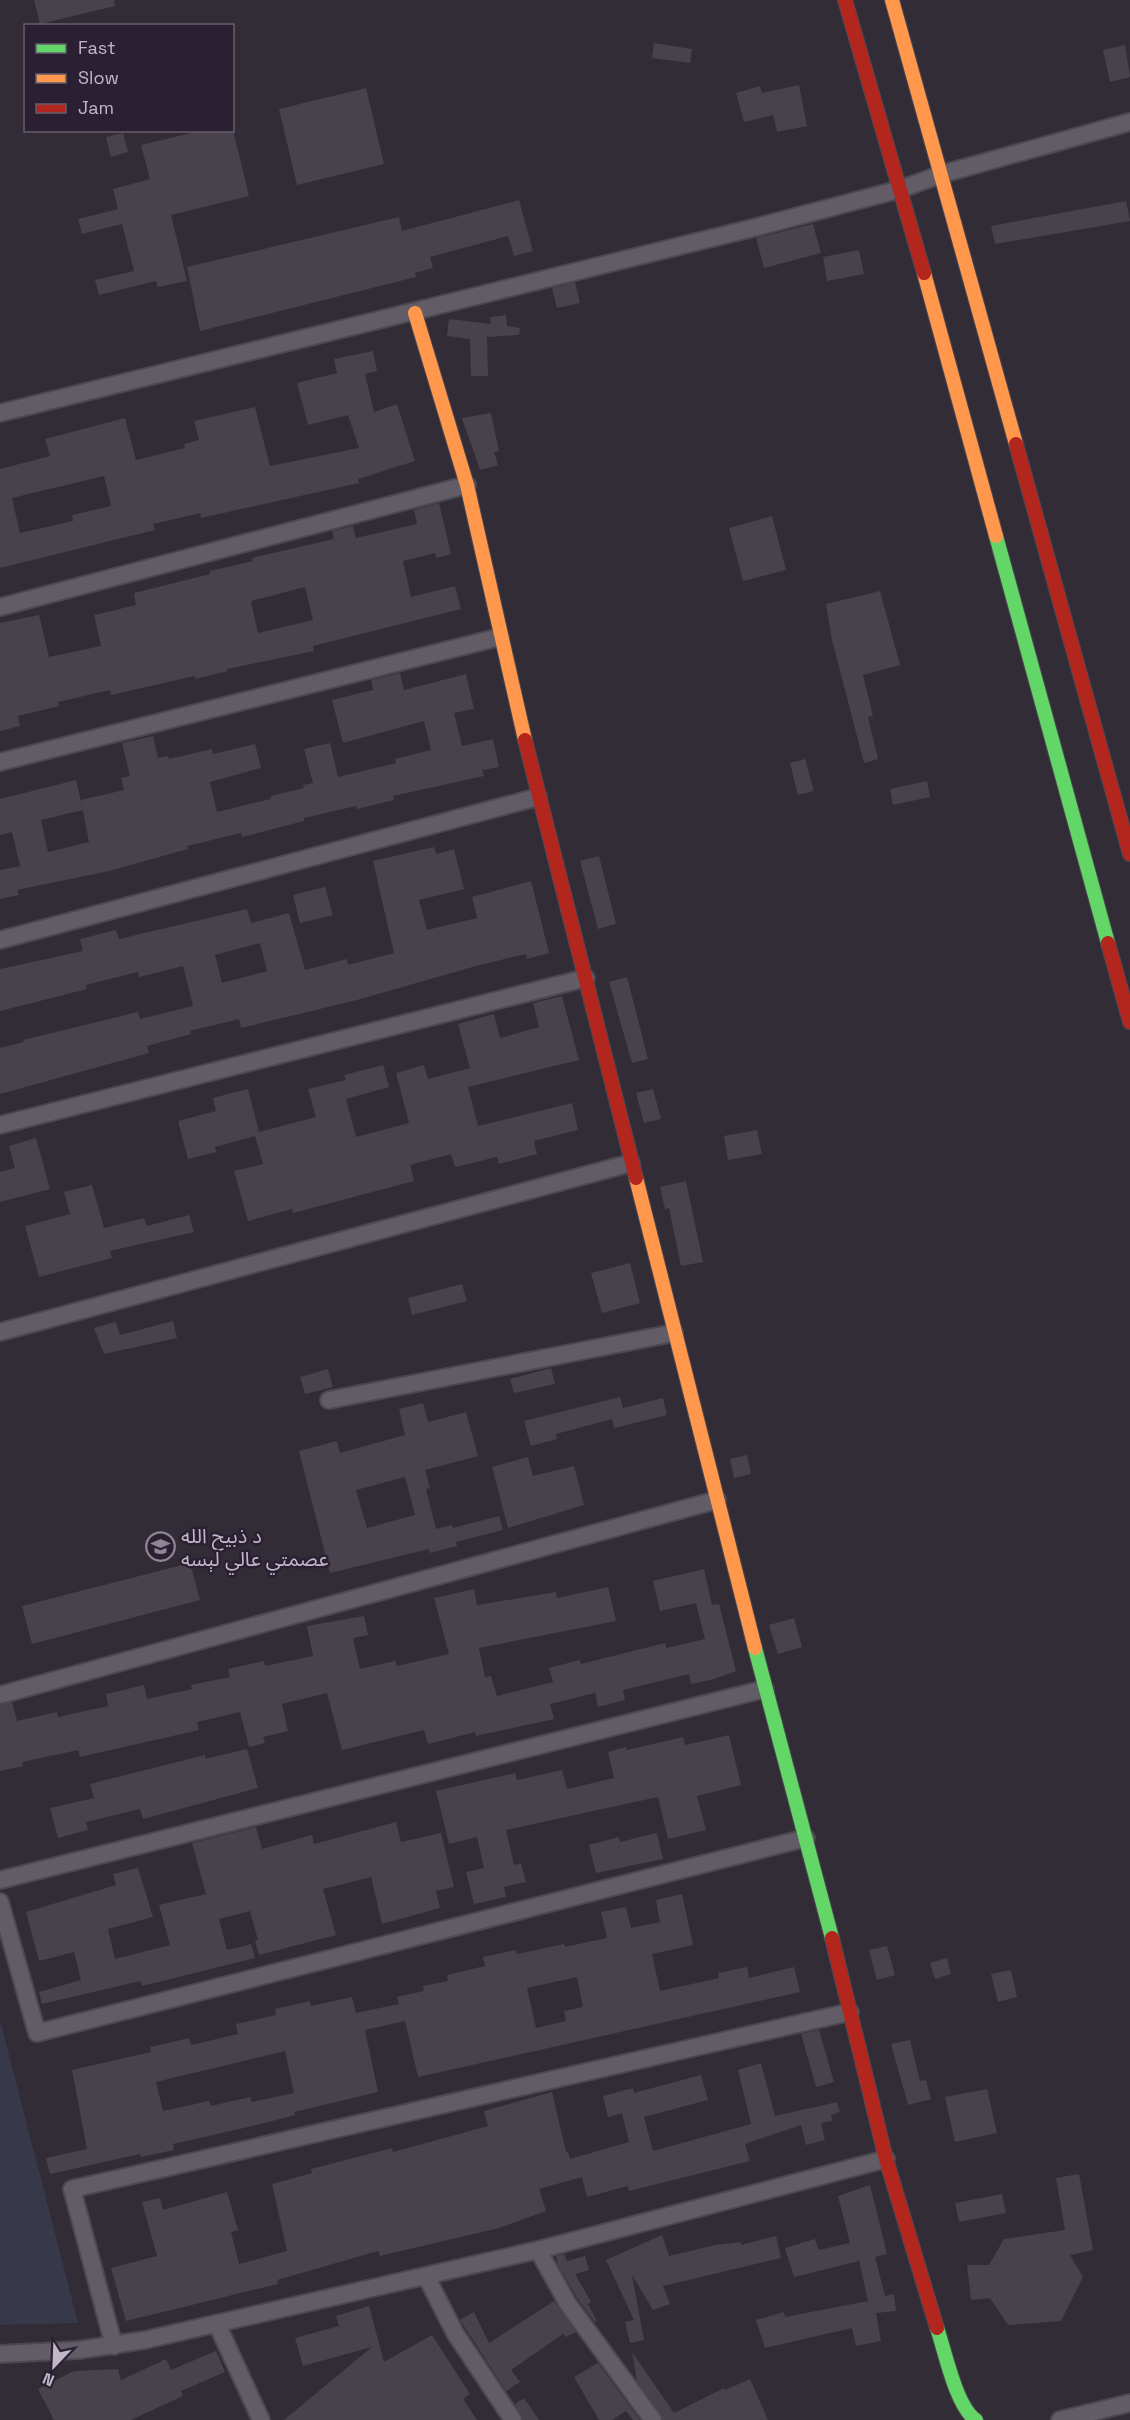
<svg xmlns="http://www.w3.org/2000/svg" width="1130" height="2420" font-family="'Space Grotesk','Noto Sans Arabic',sans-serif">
	<rect width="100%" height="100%" fill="#322c37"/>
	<!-- green -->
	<path fill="#37394a" d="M0,2020L78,2323L0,2325Z"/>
	<!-- building -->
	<path fill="#47424c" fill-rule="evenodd" d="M34,0H114L115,6L40,24Z
		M654,43L692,49L690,63L652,58Z
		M1125,45L1130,77L1110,82L1103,50Z
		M799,85L807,126L777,132L773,115L744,122L736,93L760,86L762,93Z
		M366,88L384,164L297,185L279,109Z
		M204,130H233L249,196L171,215L187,281L158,287L156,281L99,295L95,280L134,271L122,224L82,234L78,219L118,209L113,189L150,179L141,145Z
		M123,133L128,152L111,157L106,137Z
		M519,200L533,251L514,256L508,236L430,257L433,268L415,273L416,277L200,331L187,267L399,217L402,231Z
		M1126,201L1130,221L995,244L991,226Z
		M813,224L821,253L764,268L756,238Z
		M859,250L864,274L827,281L823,257Z
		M575,282L580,303L557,308L552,288Z
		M506,315L507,326L520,328L519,335L487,337L488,376H471L470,339L447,336L449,319L491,324L490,317Z
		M373,351L377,371L365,374L374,412L397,404L415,461L358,479L359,483L201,518L200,513L153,524L155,530L0,568V469L50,456L45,439L125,418L136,460L185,448L184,444L199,440L194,421L255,407L270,466L359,448L348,415L308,425L297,383L337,373L334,359ZM104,476L111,506L72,515L73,521L20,533L12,498Z
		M491,413L499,451L494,452L498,465L480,470L462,418Z
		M439,503L451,554L436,558L435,553L403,561L411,597L455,586L461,609L313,646L314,651L227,669L228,671L195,679V676L111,695L110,690L58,702L59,706L18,716L20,726L0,731V623L39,615L49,657L101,646L94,615L136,605L134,593L210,574V571L253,561L252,558L334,539L332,531L353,526L356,538L417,524L414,510ZM305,587L313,620L258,633L251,601Z
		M772,516L786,570L743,581L729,528Z
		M880,591L900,665L863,675L873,716L868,717L878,759L864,763L832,640L826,604Z
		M400,673L404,690L466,674L474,709L454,713L462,746L493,739L499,767L482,770L484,776L393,796L394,800L357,809L356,806L304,818V821L242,837L241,833L187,846L188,849L109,871L17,890L19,895L0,899V870L20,866L12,832L0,835V799L76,780L83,810L41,820L48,852L89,842L81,800L124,790L121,778L130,776L122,743L153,736L158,758L168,756L169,759L212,749L213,754L255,744L261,768L210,782L217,812L271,799V796L304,788L303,785L313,783L304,749L330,743L338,777L396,763L395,759L431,750L424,721L343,743L332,700L373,690L371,680Z
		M805,759L814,791L798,795L790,763Z
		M927,781L930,797L893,805L890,789Z
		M434,847L436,854L454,849L464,889L419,900L427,930L477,918L472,897L531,881L549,953L527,959L526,954L476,966L357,1000L241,1028L239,1019L190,1031L191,1034L147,1046L149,1053L0,1094V1048L24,1042L23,1040L138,1012L140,1019L193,1006L183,966L139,977L138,972L86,985L87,989L0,1011V969L83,951L80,939L116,930L119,939L247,909L251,923L289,913L305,970L347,959L348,965L394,953L373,861ZM260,943L267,971L222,983L215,955Z
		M599,856L616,924L598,929L580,861Z
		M325,887L333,915L300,923L293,895Z
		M627,977L648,1059L632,1063L609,982Z
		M562,996L579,1060L468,1087L478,1126L572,1103L578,1130L534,1141L537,1154L499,1164L497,1157L455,1167L451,1154L410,1165L414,1181L293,1213L292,1209L248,1221L234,1171L263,1164L255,1136L215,1147L216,1152L188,1159L178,1121L216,1111L213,1098L248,1089L259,1132L316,1117L308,1089L346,1080L344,1075L383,1065L389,1087L346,1099L356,1137L409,1123L396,1073L424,1065L428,1079L470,1068L458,1024L494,1014L500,1038L539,1027L533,1003Z
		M653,1089L661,1119L644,1123L636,1093Z
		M757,1130L762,1154L728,1160L724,1136Z
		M36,1138L50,1189L0,1202V1172L15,1168L9,1146Z
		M686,1181L703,1262L681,1266L669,1208L665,1209L660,1187Z
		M92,1185L104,1228L144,1218L147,1226L189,1215L194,1232L110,1251L112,1258L39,1277L25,1226L70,1214L64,1192Z
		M630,1263L640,1303L602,1313L591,1273Z
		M462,1284L467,1301L412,1315L408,1298Z
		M173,1321L177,1338L104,1354L94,1328L116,1322L120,1335Z
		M551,1368L555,1384L514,1393L510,1379Z
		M328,1369L333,1387L305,1394L300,1377Z
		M620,1397L623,1408L663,1398L667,1415L614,1428L612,1419L556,1434L557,1439L531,1446L524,1421Z
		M423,1403L428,1422L466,1412L478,1456L425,1470L430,1488L426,1489L436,1529L452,1525L453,1528L499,1516L503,1530L456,1542L457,1546L430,1553L429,1549L330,1573L299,1451L337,1441L340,1453L405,1435L399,1409ZM405,1477L415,1515L367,1528L356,1490Z
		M747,1455L751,1474L734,1478L730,1459Z
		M528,1457L533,1476L574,1466L584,1505L508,1528L492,1467Z
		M190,1563L200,1600L32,1644L22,1606Z
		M704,1569L712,1605L719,1604L736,1671L714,1679L691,1684L689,1674L623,1690L625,1700L598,1707L595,1693L550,1704L554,1719L476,1736L475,1732L428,1744L424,1730L342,1750L327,1693L282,1704L288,1731L263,1737L265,1743L249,1747L240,1712L197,1722L199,1730L80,1757L78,1750L22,1762L23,1766L0,1771V1705L12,1702L17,1721L57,1712L58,1717L108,1706L106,1694L144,1685L147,1699L192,1689L191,1685L230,1677L228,1669L264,1661L265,1666L313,1656L307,1626L364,1616L368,1635L353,1638L360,1669L395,1661L397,1666L449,1654L434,1598L474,1589L477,1605L556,1592L557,1598L608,1587L616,1621L479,1648L485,1677L491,1676L497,1696L553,1682L549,1668L580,1660L581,1664L665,1643L666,1648L705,1639L696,1603L660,1611L653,1581Z
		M794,1618L802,1647L778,1654L769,1625Z
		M729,1735L741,1785L697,1796L706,1830L668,1839L658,1797L506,1830L514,1865L521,1863L526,1882L504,1887L506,1897L474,1904L466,1872L484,1868L477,1837L449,1844L436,1791L515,1773L517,1780L562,1770L567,1789L614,1778L608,1752L626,1747L627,1750L683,1737L685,1745Z
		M247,1749L258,1788L143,1819L140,1809L86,1822L88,1830L58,1838L50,1808L94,1798L90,1784L205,1755V1759Z
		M396,1822L401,1842L441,1833L454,1887L436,1891L440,1908L382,1924L371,1877L323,1889L336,1935L259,1955L255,1941L258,1940L250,1911L219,1919L227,1950L251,1944L255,1958L142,1986L140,1981L42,2004L39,1992L81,1980L74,1952L39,1961L26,1912L116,1885L113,1874L138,1868L153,1917L108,1929L115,1959L170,1945L159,1905L206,1894L192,1843L256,1827L262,1849L312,1835L314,1844Z
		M657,1833L663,1859L596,1873L589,1845L619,1837L620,1842Z
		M682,1894L693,1945L652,1954L660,1991L719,1978L718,1973L747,1967L749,1978L794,1967L800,1992L418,2077L405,2021L365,2030L378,2092L294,2112L295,2115L257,2125L173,2144L174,2150L141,2157L140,2154L50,2174L46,2158L87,2149L72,2070L151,2052L150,2047L189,2038L191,2045L238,2034L236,2024L276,2015L275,2009L310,2001L311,2006L352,1997L356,2013L399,2004L397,1997L424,1991L423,1986L448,1981L447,1975L485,1966L483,1957L516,1950L517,1954L564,1944L565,1947L607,1938L601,1912L626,1907L631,1928L660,1922L656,1900ZM577,1977L583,2007L564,2011L566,2021L536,2028L527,1988ZM285,2051L294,2093L252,2102L250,2097L211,2106L209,2101L163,2111L156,2082Z
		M887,1946L895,1975L877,1980L869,1950Z
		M947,1958L951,1974L935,1979L930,1963Z
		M1011,1970L1017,1997L998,2002L991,1974Z
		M819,2030L834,2082L816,2087L801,2034Z
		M910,2040L920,2081L926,2080L931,2099L908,2105L891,2044Z
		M761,2063L775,2116L837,2102L840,2112L831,2115L832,2121L821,2123L825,2140L806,2145L801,2125L745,2144L750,2161L629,2191L628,2186L587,2197L582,2177L539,2189L546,2211L499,2228L380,2256L378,2251L277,2280L278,2284L126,2321L111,2268L157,2256L142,2202L160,2198L163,2210L227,2192L238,2230L231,2232L239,2264L287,2251L272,2184L312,2173L311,2169L392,2148L393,2152L488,2126L484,2111L552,2092L566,2152H568L570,2159L629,2142L622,2113L608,2117L603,2096L633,2088L634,2093L701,2075L708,2100L644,2117L653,2151L751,2124L738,2070Z
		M987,2089L997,2133L955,2142L945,2097Z
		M1079,2174L1093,2250L1070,2255L1083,2277L1061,2321L1008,2325L990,2298L971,2300L967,2265H989L1004,2239L1065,2230L1056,2178Z
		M870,2185L887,2254L875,2257L885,2296L894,2294L896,2311L876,2313L881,2341L856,2346L852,2328L765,2348L756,2320L784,2312L785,2317L868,2301L859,2261L794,2277L785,2248L815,2239L819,2250L850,2243L838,2196Z
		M1002,2194L1006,2213L959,2222L955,2203Z
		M662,2235L669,2256L715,2245L741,2242V2245L776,2236L781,2258L663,2286L670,2304L653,2310L632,2275L644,2340L630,2343L625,2322L634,2320L606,2260Z
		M564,2254L567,2261L585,2256L589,2270L575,2274L591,2302L588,2304L597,2321L595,2322L577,2298L558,2265L556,2256Z
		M554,2301L576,2332L566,2337L563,2334L511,2370L520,2382L506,2391L460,2320L474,2312L489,2343Z
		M369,2306L384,2362L432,2335L470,2394L463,2399L477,2420H284L372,2347L303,2366L295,2338L339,2326L336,2316Z
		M216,2351L225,2372L181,2391L183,2396L131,2420H54L38,2389L74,2371L118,2369L121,2380L166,2359L171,2370Z
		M632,2352L674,2413L724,2388L725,2390L750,2379L768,2420H663L637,2381Z
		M598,2363L640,2420H633L626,2411L612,2420H599L574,2377Z
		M524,2398L539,2420H523L515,2404Z"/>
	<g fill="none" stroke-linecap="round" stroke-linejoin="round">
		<defs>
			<path id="street" d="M0,413L753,228L901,189L942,174L1130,122
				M0,607L467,485
				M0,762L500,637
				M0,940L538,797
				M0,1125L586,978
				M0,1332L631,1163
				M329,1400L674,1333
				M0,1695L717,1500
				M0,1880L765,1689
				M0,1902L37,2033L806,1838
				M538,2250L568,2304L653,2420
				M426,2276L455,2333L513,2420
				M217,2324L261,2420
				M114,2346L72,2189L850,2012
				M0,2354L79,2350L145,2340L538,2250L886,2159
				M1060,2420L1130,2403"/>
			<path id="fast" d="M996,536L1108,943
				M755,1648L832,1938
				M937,2328C945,2351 956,2407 976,2420"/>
			<path id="slow" d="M892,0L1016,444
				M924,273L996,536
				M415,313L467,485L525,740
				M636,1178L755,1648"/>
			<path id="jam" d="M845,0L924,273
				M1016,444L1130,854
				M525,740L636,1178
				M1108,943L1130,1022
				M832,1938L886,2159L937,2328"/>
		</defs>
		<!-- street casing -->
		<use href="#street" stroke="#4c4850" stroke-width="20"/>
		<!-- fast casing -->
		<use href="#fast" stroke="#4c4751" stroke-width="16"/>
		<!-- slow casing -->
		<use href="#slow" stroke="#4c4751" stroke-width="16"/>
		<!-- jam casing -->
		<use href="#jam" stroke="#4c4751" stroke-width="16"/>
		<!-- street -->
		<use href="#street" stroke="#615c66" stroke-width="16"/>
		<!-- fast -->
		<use href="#fast" stroke="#63d668" stroke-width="14"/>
		<!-- slow -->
		<use href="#slow" stroke="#ff974d" stroke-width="14"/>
		<!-- jam -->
		<use href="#jam" stroke="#b3261e" stroke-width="14"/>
	</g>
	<!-- icons -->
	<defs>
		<symbol id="school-ring" viewBox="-11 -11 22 22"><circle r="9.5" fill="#2a2032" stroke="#8e8695" stroke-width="1.5"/><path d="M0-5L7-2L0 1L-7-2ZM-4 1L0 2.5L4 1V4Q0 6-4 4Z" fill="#8e8695"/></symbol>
	</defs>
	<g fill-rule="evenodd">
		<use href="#school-ring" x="144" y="1530" width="33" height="33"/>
	</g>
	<g text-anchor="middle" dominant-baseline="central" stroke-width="5" stroke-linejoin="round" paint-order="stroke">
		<!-- poi labels -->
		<g font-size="20" fill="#c0b7c8" stroke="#2a2032" text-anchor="start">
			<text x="181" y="1536">د ذبیح الله<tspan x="181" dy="23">عصمتي عالي لېسه</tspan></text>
		</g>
	</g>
	<!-- legend -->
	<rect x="24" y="24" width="210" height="108" fill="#2a2032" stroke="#665c6e" stroke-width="1.5"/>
	<rect x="36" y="44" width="30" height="9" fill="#63d668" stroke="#665c6e" stroke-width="1.5"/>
	<text x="78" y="54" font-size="18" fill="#c0b7c8">Fast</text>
	<rect x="36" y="74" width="30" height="9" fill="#ff974d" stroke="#665c6e" stroke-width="1.5"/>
	<text x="78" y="84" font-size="18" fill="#c0b7c8">Slow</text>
	<rect x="36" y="104" width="30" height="9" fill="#b3261e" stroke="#665c6e" stroke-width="1.5"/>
	<text x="78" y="114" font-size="18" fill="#c0b7c8">Jam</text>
	<!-- north arrow -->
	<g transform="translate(54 2366) rotate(203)" stroke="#2a2032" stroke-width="4.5" paint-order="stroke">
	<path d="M0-4.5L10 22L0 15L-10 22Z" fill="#c0b7c8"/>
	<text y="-9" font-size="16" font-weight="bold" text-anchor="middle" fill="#c0b7c8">N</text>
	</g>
</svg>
